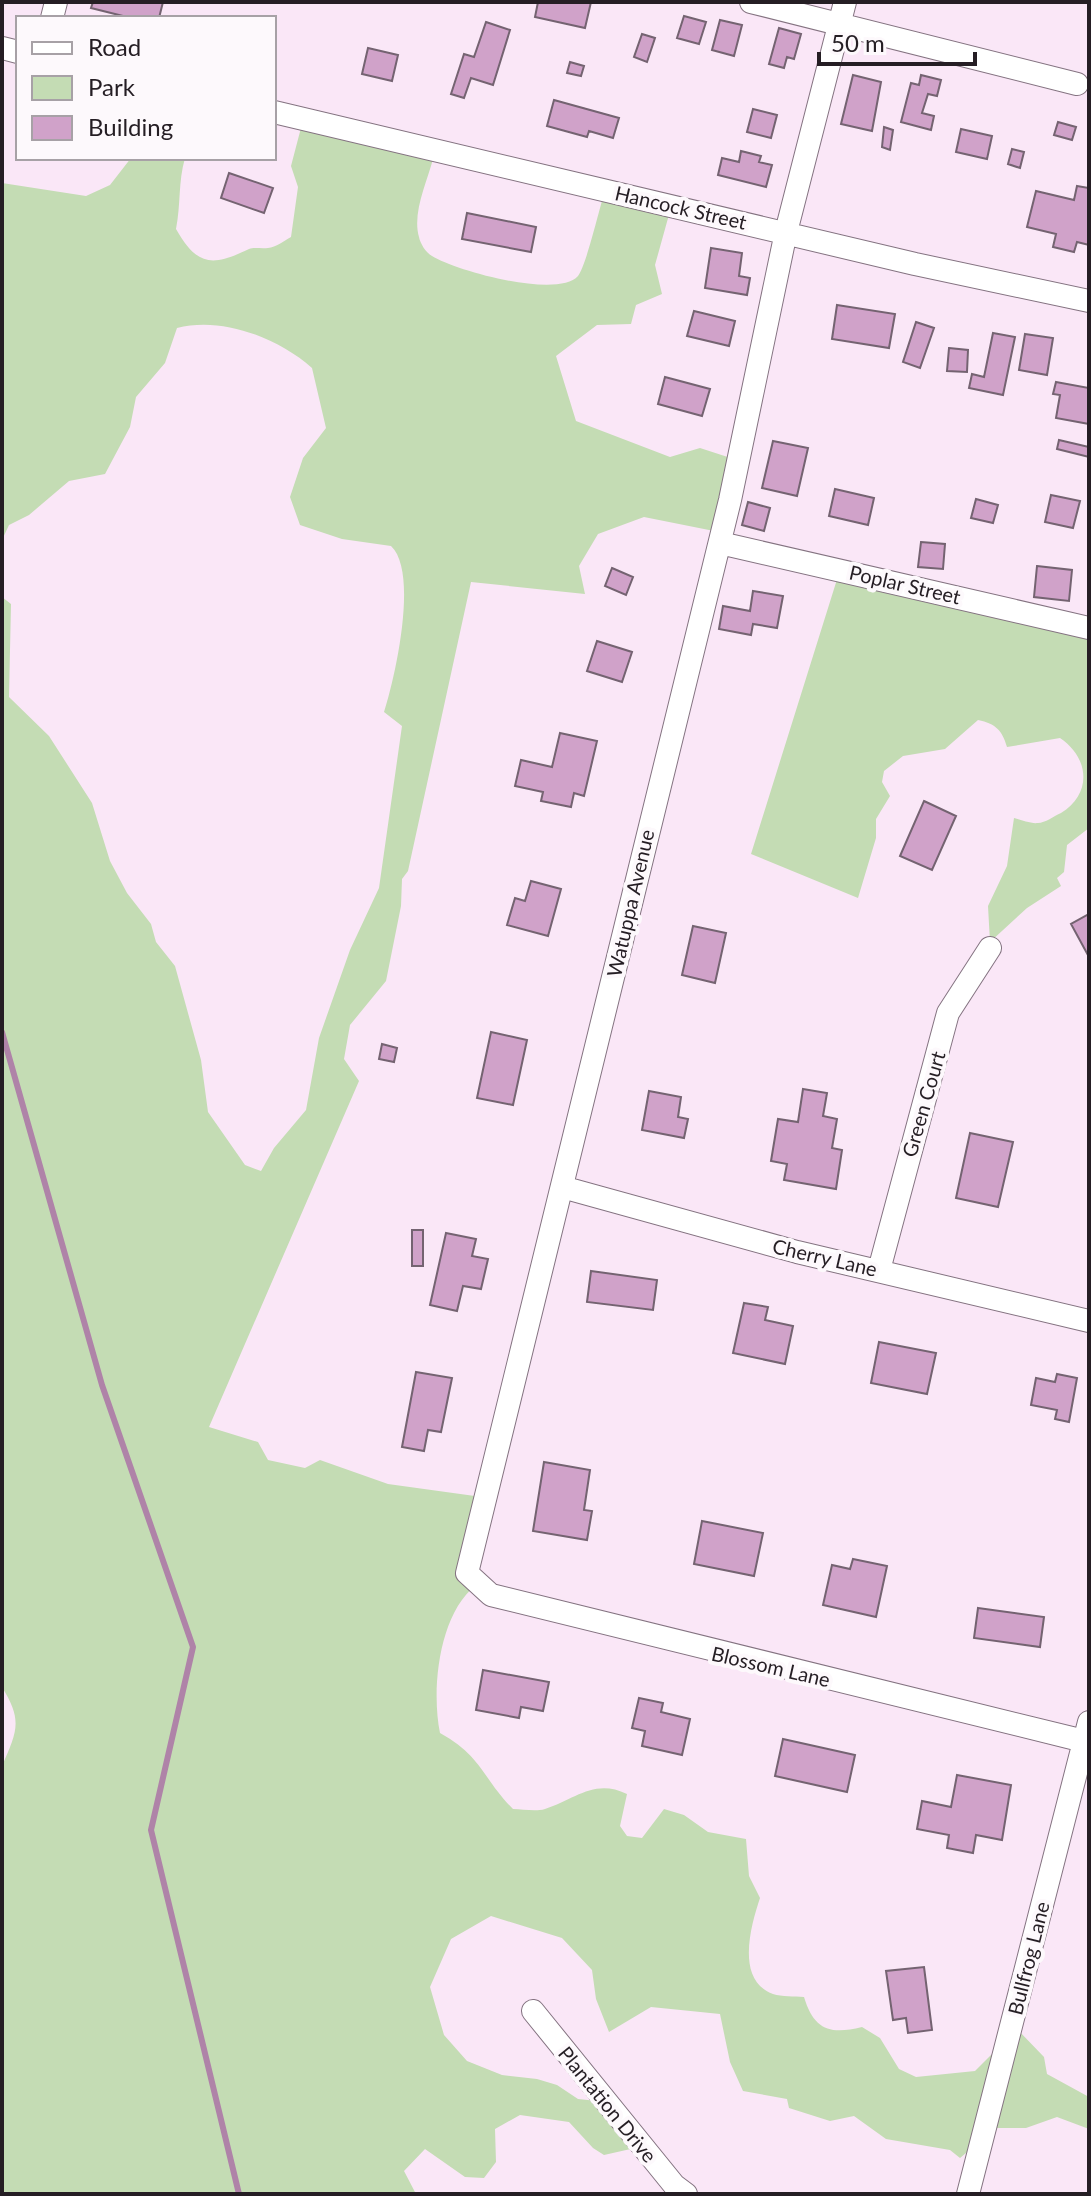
<svg xmlns="http://www.w3.org/2000/svg" width="1091" height="2196" font-family="Lato,sans-serif">
	<rect width="100%" height="100%" fill="#fae7f7"/>
	<!-- green -->
	<path fill="#c4dcb4" d="M302,124L433,159C427,182 412,213 419,237C420,243 426,253 432,256C456,271 558,299 578,276C586,266 599,210 604,194L670,211L655,265L662,294L636,305L631,324L597,325L556,356L576,421L670,457L700,448L740,461L714,531L644,517L598,534L579,566L585,594L471,582L408,871L402,879L401,906L386,981L350,1025L344,1059L359,1081L209,1427L258,1442L268,1460L305,1468L320,1460L388,1484L482,1497L476,1585C439,1614 431,1689 440,1733C483,1757 482,1778 513,1809C523,1809 535,1812 545,1809C575,1799 595,1778 627,1794L620,1826L627,1836L642,1838L664,1809L684,1815L708,1832L746,1839L749,1876L760,1898C751,1925 735,1980 773,1994C782,1997 794,1996 804,1997C814,2030 830,2035 862,2027L880,2038L899,2069L916,2077L975,2071L1017,2029L1044,2057L1047,2074L1089,2097V2129L1057,2117L1026,2128H996L960,2158L950,2150L886,2139L854,2116L830,2121L789,2108L787,2099L743,2091L730,2062L720,2014L651,2007L609,2032L596,1999L592,1970L562,1938L491,1916L451,1939L430,1987L444,2035L467,2061L502,2075L537,2079L557,2085L578,2099L607,2102L635,2148L604,2155L593,2148L569,2122L520,2115L495,2129L496,2162L484,2178L465,2177L425,2149L404,2171L416,2194H2V1766C17,1731 23,1721 2,1687V597L11,604L9,697L49,736L92,803L110,861L127,893L151,924L156,942L175,966L201,1060L208,1112L245,1165L261,1171L274,1148L306,1110L319,1038L350,950L379,888L402,726L384,712C395,678 419,572 391,546L342,539L300,525L290,497L303,458L326,428L312,368C278,338 222,316 177,328L165,363L136,397L130,427L105,474L69,481L29,515L9,525L2,540V183L86,196L110,185L131,158H185C178,182 181,204 176,229C197,266 212,267 249,249C254,247 261,249 268,248C276,247 284,241 291,237L298,187L291,166Z
		M839,573L1089,635V828L1067,845L1064,872L1057,878L1061,886L1027,908L990,942L988,906L1007,866L1014,818C1021,820 1031,824 1038,823C1045,823 1054,816 1061,813C1091,795 1091,759 1060,738L1007,747C1002,730 996,724 978,720L945,749L903,756L884,771L882,782L890,796L876,819V838L858,898L751,854Z"/>
	<g fill="none" stroke-linecap="round" stroke-linejoin="round">
		<!-- stream -->
		<path stroke="#af83a8" stroke-width="6" d="M2,1032L102,1385L193,1647L151,1830L239,2194"/>
	</g>
	<!-- building -->
	<path fill="#d0a2c9" stroke="#746371" stroke-width="2" d="M93,2H163L159,18H131L91,8Z
		M538,2H591L585,28L535,17Z
		M684,16L706,22L699,44L677,38Z
		M720,20L742,25L734,56L712,50Z
		M486,22L510,30L493,85L471,78L464,98L451,94L464,54L474,57Z
		M779,28L801,34L794,59L787,57L784,68L769,64Z
		M642,34L655,38L647,62L634,57Z
		M368,48L398,55L392,81L362,74Z
		M570,62L584,66L581,76L567,73Z
		M853,75L881,82L872,131L841,124Z
		M921,75L941,80L937,96L928,94L922,113L934,116L931,130L901,122L911,83L919,85Z
		M554,100L619,118L613,138L589,131L587,137L547,126Z
		M753,109L777,115L771,138L747,132Z
		M1058,122L1076,127L1072,140L1054,135Z
		M884,127L893,130L890,150L882,147Z
		M961,129L992,136L987,159L956,152Z
		M1012,149L1024,152L1020,168L1008,164Z
		M741,151L761,156L759,162L772,165L766,187L718,175L722,158L739,162Z
		M229,173L273,188L264,213L221,198Z
		M1077,186L1089,188V245L1077,242L1074,252L1053,247L1056,234L1027,227L1036,191L1074,200Z
		M467,213L536,227L531,252L462,239Z
		M711,248L742,253L739,276L750,278L747,295L705,288Z
		M837,305L895,314L889,348L832,339Z
		M694,311L735,321L729,346L687,336Z
		M916,322L934,328L920,368L903,362Z
		M993,333L1015,337L1003,395L969,388L972,374L984,377Z
		M1025,334L1053,338L1047,375L1019,370Z
		M949,348L968,350L967,372L947,371Z
		M665,377L710,389L702,416L658,404Z
		M1056,382L1089,388V424L1056,418L1060,395L1053,394Z
		M1059,440L1089,447V457L1057,449Z
		M773,441L808,448L797,496L762,488Z
		M835,489L874,498L868,525L829,516Z
		M1051,495L1080,501L1073,528L1045,522Z
		M976,499L998,505L993,523L971,518Z
		M748,502L770,508L764,531L742,525Z
		M921,542L945,544L943,569L918,567Z
		M1037,566L1072,570L1069,601L1034,597Z
		M612,568L633,577L626,595L605,586Z
		M753,591L783,596L777,628L753,624L751,635L719,629L723,606L750,611Z
		M597,641L632,652L622,682L587,671Z
		M560,733L597,741L584,796L574,793L571,807L541,801L543,792L515,786L521,760L552,767Z
		M924,801L956,816L932,870L900,856Z
		M531,881L561,889L548,936L507,925L515,898L525,901Z
		M1089,914V957L1071,924Z
		M693,926L726,933L715,983L682,975Z
		M491,1032L527,1040L513,1105L477,1098Z
		M382,1044L397,1048L394,1062L379,1059Z
		M803,1089L827,1093L823,1116L837,1119L832,1148L842,1150L836,1189L784,1180L787,1164L771,1161L778,1119L798,1122Z
		M649,1091L681,1097L678,1117L688,1119L684,1138L642,1130Z
		M970,1133L1013,1142L998,1207L956,1198Z
		M412,1230H423V1266H412Z
		M446,1233L476,1239L472,1256L488,1259L481,1289L463,1286L457,1311L430,1305Z
		M591,1271L657,1280L653,1310L587,1302Z
		M744,1303L768,1307L765,1320L793,1326L785,1364L733,1353Z
		M879,1342L936,1353L927,1394L871,1383Z
		M416,1372L452,1378L441,1432L428,1430L424,1451L402,1447Z
		M1057,1374L1077,1378L1069,1422L1055,1419L1057,1410L1031,1405L1036,1378L1055,1382Z
		M544,1462L590,1470L584,1510L592,1511L587,1540L533,1531Z
		M702,1521L763,1533L754,1576L694,1564Z
		M853,1559L887,1566L876,1617L823,1605L832,1565L850,1569Z
		M978,1608L1044,1617L1040,1647L974,1638Z
		M483,1670L549,1682L543,1711L521,1707L519,1718L476,1710Z
		M639,1698L663,1703L661,1712L690,1719L682,1755L642,1746L645,1731L632,1728Z
		M783,1739L855,1755L847,1792L775,1776Z
		M957,1775L1011,1785L1002,1840L976,1835L973,1853L947,1848L949,1835L917,1829L922,1801L951,1807Z
		M924,1967L932,2030L908,2033L906,2018L893,2020L886,1971Z"/>
	<g fill="none" stroke-linecap="round" stroke-linejoin="round">
		<defs>
			<path id="street" d="M751,2L1077,84
				M845,2L786,232L730,500L467,1573L491,1595L1084,1741
				M52,18L56,2
				M2,48L18,52
				M274,112L915,264L1089,301
				M720,543L1089,628
				M562,1187L797,1252L1089,1321
				M879,1270L948,1013L990,948
				M533,2011L674,2185L686,2194
				M968,2194L1089,1722"/>
		</defs>
		<!-- street casing -->
		<use href="#street" stroke="#847381" stroke-width="24"/>
		<!-- street -->
		<use href="#street" stroke="#fff" stroke-width="22"/>
	</g>
	<g text-anchor="middle" dominant-baseline="central" stroke-width="8" stroke-linejoin="round" paint-order="stroke">
		<!-- street labels -->
		<g font-size="20" fill="#251e24" stroke="#fdf9fc">
			<text transform="translate(681 207) rotate(13)">Hancock Street</text>
			<text transform="translate(905 584) rotate(13)">Poplar Street</text>
			<text transform="translate(630 903) rotate(-77)">Watuppa Avenue</text>
			<text transform="translate(923 1104) rotate(-74)">Green Court</text>
			<text transform="translate(825 1257) rotate(13)">Cherry Lane</text>
			<text transform="translate(771 1666) rotate(13)">Blossom Lane</text>
			<text transform="translate(1028 1958) rotate(-76)">Bullfrog Lane</text>
			<text transform="translate(608 2104) rotate(51)">Plantation Drive</text>
		</g>
	</g>
	<!-- border -->
	<rect width="1091" height="2196" fill="none" stroke="#251e24" stroke-width="8"/>
	<!-- legend -->
	<rect x="16" y="16" width="260" height="144" fill="#fdf9fc" stroke="#a7a1a6" stroke-width="2"/>
	<rect x="32" y="42" width="40" height="12" fill="#ffffff" stroke="#a7a1a6" stroke-width="2"/>
	<text x="88" y="56" font-size="24" fill="#251e24">Road</text>
	<rect x="32" y="76" width="40" height="24" fill="#c4dcb4" stroke="#a7a1a6" stroke-width="2"/>
	<text x="88" y="96" font-size="24" fill="#251e24">Park</text>
	<rect x="32" y="116" width="40" height="24" fill="#d0a2c9" stroke="#a7a1a6" stroke-width="2"/>
	<text x="88" y="136" font-size="24" fill="#251e24">Building</text>
	<!-- scale -->
	<path d="M819 52v12h156v-12" fill="none" stroke="#251e24" stroke-width="4"/>
	<text x="831" y="52" font-size="24" fill="#251e24" stroke="#fdf9fc" stroke-width="6" paint-order="stroke">50 m</text>
</svg>
